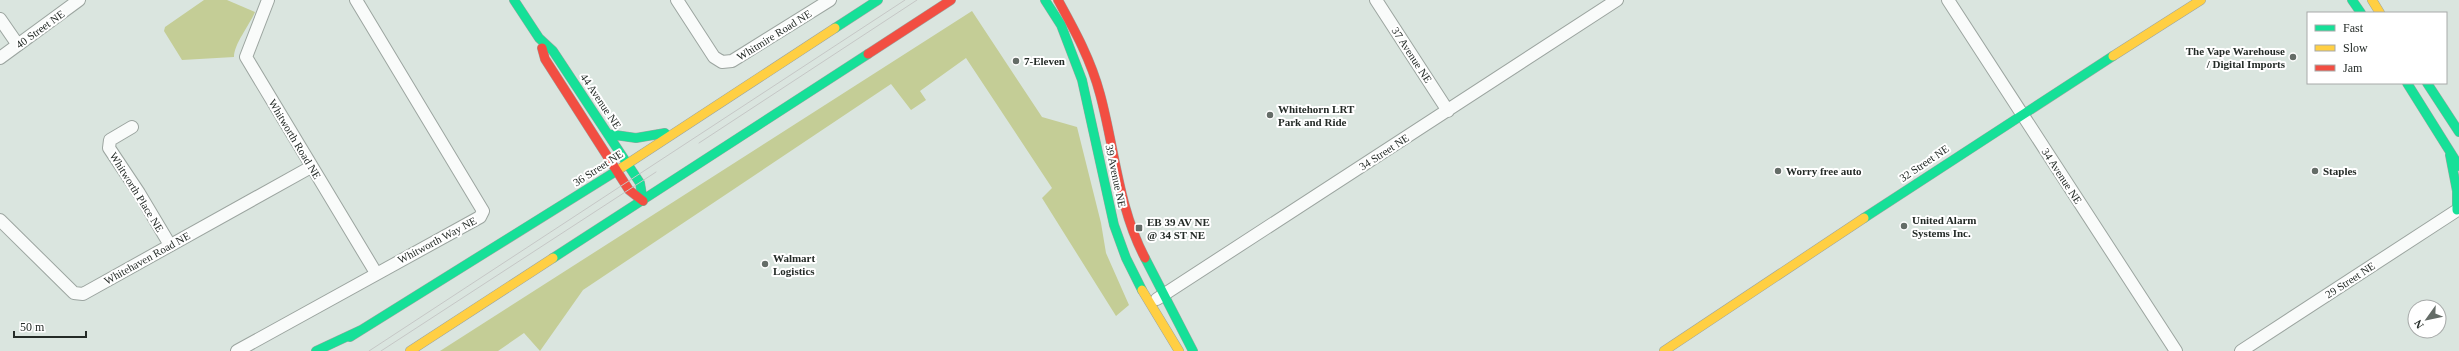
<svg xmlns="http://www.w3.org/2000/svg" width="2459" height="351" font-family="Georgia,serif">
	<rect width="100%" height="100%" fill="#dae5df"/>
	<!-- green -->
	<path fill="#c4cd96" d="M204,0H227L255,12C249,26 234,44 234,57L182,60L164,31L165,27Z
		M972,11L1042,117L1077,127L1101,223L1106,253L1129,305L1116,316L1042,198L1052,188L966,58L920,91L926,100L911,110L891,84L583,290L540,351L524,333L498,351H440Z"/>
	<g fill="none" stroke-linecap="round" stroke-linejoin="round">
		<defs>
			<path id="street" d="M268,0L246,57L376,273
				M677,0L714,57L722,62L732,61L830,0
				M1376,0L1448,111
				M1948,0L2176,351
				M0,19L18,45
				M0,58L79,0
				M132,127L110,140L109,148L139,193L170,245
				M0,220L74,293L83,294L311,167
				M1157,299L1617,0
				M237,351L480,217L483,211L356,0
				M2241,351L2459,209"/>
			<path id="fast" d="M514,0L539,38L553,51L640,183L643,201
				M1045,0L1061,25L1082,80L1114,225L1126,258L1142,290
				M2352,0L2361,13
				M835,28L878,0
				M2407,83L2459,166
				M2427,83L2459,132
				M608,134L636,138L665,133
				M2450,155L2457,191V210
				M1864,218L2113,56
				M553,258L868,54
				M1145,258L1193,351
				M350,337L618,170
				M316,351L361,330"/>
			<path id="slow" d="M2372,0L2380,13
				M2113,56L2201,0
				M618,170L835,28
				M1142,290L1179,351
				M410,351L553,258
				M1664,351L1864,218"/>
			<path id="jam" d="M1058,0C1075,31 1091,60 1100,94C1115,149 1118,207 1145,258
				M542,48L545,59L629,190L643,201
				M868,54L951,0"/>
		</defs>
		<!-- street casing -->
		<use href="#street" stroke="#9ca5a0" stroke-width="14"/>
		<!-- fast casing -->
		<use href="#fast" stroke="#9ca5a0" stroke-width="10"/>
		<!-- slow casing -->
		<use href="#slow" stroke="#9ca5a0" stroke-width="10"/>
		<!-- jam casing -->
		<use href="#jam" stroke="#9ca5a0" stroke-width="10"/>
		<!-- street -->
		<use href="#street" stroke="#f9fbfa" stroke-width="12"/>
		<!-- fast -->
		<use href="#fast" stroke="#16e098" stroke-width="9"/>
		<!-- slow -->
		<use href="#slow" stroke="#ffcf43" stroke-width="9"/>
		<!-- jam -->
		<use href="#jam" stroke="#f24e42" stroke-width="9"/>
		<!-- tram -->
		<path stroke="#c5c7c6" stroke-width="1" d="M699,143L917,0
			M369,351L905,0
			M381,351L656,172"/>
	</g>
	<!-- markers -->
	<g fill="#646c67" stroke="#fff" stroke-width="1.5">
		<circle cx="2293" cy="57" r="4"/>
		<circle cx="1016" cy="61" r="4"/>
		<circle cx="1270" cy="115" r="4"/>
		<circle cx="1778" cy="171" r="4"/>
		<circle cx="2315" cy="171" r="4"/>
		<circle cx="1904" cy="226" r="4"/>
		<rect x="1135" y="224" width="8" height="8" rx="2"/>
		<circle cx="765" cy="264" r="4"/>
	</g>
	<g text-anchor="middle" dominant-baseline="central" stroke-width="4" stroke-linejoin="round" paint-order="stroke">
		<!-- street labels -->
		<g font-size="11" fill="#242b27" stroke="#fff">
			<text transform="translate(40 29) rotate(-36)">40 Street NE</text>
			<text transform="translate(774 35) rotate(-32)">Whitmire Road NE</text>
			<text transform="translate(1412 55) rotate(57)">37 Avenue NE</text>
			<text transform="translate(601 101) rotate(56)">44 Avenue NE</text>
			<text transform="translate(295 139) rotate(59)">Whitworth Road NE</text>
			<text transform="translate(1384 152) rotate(-33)">34 Street NE</text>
			<text transform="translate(1924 163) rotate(-34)">32 Street NE</text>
			<text transform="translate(598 168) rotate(-33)">36 Street NE</text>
			<text transform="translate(1116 176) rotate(78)">39 Avenue NE</text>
			<text transform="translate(2062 176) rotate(57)">34 Avenue NE</text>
			<text transform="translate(137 192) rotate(58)">Whitworth Place NE</text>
			<text transform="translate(437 240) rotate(-28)">Whitworth Way NE</text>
			<text transform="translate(147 258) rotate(-29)">Whitehaven Road NE</text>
			<text transform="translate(2350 280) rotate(-33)">29 Street NE</text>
		</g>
		<!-- poi labels -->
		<g font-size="11" font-weight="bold" fill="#242b27" stroke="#fff" text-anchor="start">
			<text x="2285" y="51" text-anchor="end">The Vape Warehouse<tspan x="2285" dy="13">/ Digital Imports</tspan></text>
			<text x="1024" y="61">7-Eleven</text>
			<text x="1278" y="109">Whitehorn LRT<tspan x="1278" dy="13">Park and Ride</tspan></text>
			<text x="1786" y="171">Worry free auto</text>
			<text x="2323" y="171">Staples</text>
			<text x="1912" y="220">United Alarm<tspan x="1912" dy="13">Systems Inc.</tspan></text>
			<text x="1147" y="222">EB 39 AV NE<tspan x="1147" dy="13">@ 34 ST NE</tspan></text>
			<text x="773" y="258">Walmart<tspan x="773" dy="13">Logistics</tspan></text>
		</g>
	</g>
	<!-- legend -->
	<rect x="2307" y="12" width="140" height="72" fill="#ffffff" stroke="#a7aaa9"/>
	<rect x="2315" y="25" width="20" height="6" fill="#16e098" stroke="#a7aaa9"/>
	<text x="2343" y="32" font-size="12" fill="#242b27">Fast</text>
	<rect x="2315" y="45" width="20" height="6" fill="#ffcf43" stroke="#a7aaa9"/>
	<text x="2343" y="52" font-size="12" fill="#242b27">Slow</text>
	<rect x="2315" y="65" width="20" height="6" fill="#f24e42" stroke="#a7aaa9"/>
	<text x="2343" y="72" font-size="12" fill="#242b27">Jam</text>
	<!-- north arrow -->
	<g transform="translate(2427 319) rotate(237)"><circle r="19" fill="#ffffff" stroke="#a7aaa9"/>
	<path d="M0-3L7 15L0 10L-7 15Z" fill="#646c67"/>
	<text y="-6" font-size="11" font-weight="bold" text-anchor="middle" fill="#242b27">N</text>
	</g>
	<!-- scale -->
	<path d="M14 331v6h72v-6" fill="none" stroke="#242b27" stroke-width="2"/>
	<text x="20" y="331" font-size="12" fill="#242b27" stroke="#ffffff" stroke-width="3" paint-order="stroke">50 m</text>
</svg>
